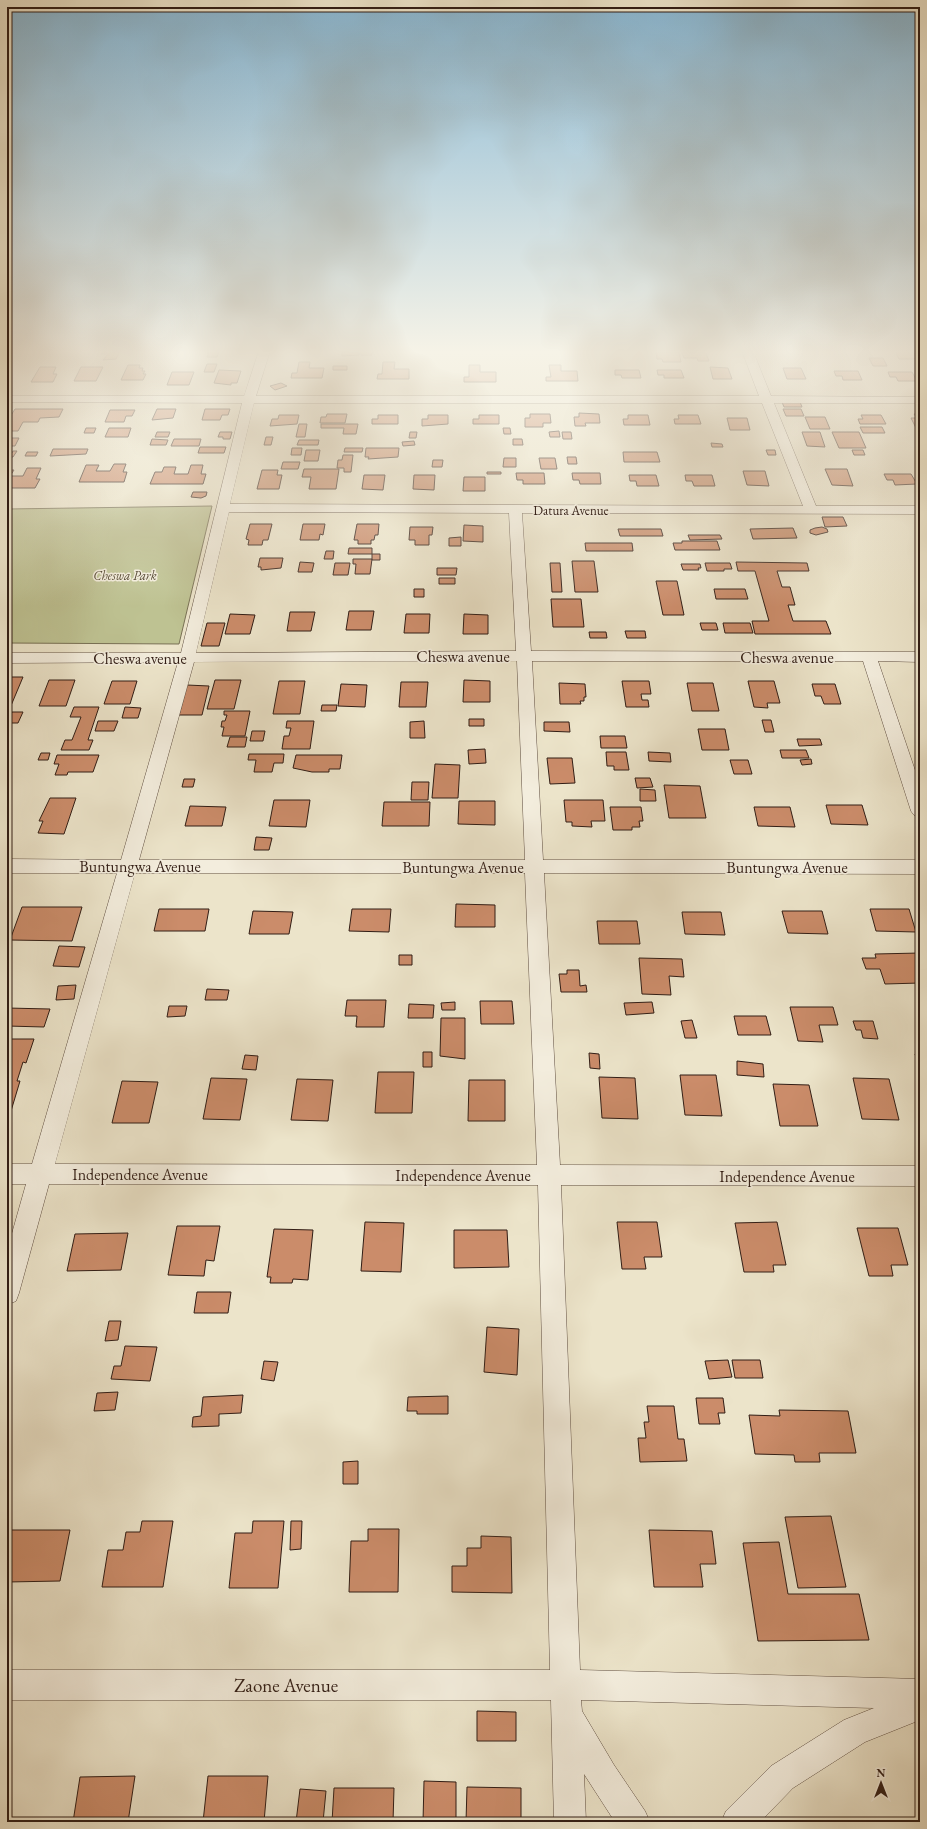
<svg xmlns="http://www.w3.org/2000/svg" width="927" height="1829" font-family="'EB Garamond',serif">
	<rect width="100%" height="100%" fill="#ece4ca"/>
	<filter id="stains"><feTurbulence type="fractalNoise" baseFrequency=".005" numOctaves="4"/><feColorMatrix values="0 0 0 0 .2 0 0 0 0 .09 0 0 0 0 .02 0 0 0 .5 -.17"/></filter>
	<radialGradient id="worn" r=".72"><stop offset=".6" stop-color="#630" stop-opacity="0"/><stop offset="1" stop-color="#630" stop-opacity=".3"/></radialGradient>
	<!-- green -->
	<path fill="#bec292" stroke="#787054" d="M212,506L179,644L7,643V509Z"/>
	<!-- building -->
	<path fill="#cb8c6a" stroke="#311d15" d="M102,351H120L116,359L103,360L108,354H101Z
		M209,351H219L217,357H207Z
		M342,351H359V355L342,356Z
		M361,351H372V355H361Z
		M681,351L706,353L709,361H698L697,358H684Z
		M895,351H913L917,359H899Z
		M656,352H679L681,362H663L662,359H657Z
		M869,358H883L887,366H873Z
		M299,362H310L309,368H324L322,378H291L292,373H297Z
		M383,362H395L394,369H409V379H377L378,374H382Z
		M207,364H217L214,372H204Z
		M128,365H140L139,368H143L142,371H145L143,374H146L143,380H121Z
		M469,365H480V372H496V382H464V377H469Z
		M549,365H561V371H577L578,381H546V377H551Z
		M333,366H347V370H333Z
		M40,367H56L53,374H57L53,382H31Z
		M81,367H103L96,381H74Z
		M710,367L728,368L732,379H713Z
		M783,368H801L806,379H787Z
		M219,370L241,371L237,383H231V385L214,383Z
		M615,370H639L641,378H622L621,375H615Z
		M657,370H681L684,378H664V375H658Z
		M834,371H858L862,380H843L842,376H836Z
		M172,372H194L189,385H167Z
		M888,372H912L917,381H898L896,377H890Z
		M281,383L287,386L275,390L270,386Z
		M782,402H800L802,407H784Z
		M15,409H63L59,417L40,418L38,422H23L18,431H7V422Z
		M157,409H176L173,418L152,420Z
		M205,409H230L228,415H222L220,420H202Z
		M783,409H801L804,416H786Z
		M110,410H135L132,416H126L124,422H105Z
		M579,413L599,414L600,423H585L586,426H575L574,417H579Z
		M327,414H347L345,423H320L321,417H326Z
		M530,414H550L551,423H543V427H525V418H530Z
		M914,414H920V428H916L911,418H917Z
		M279,415H299L297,424L270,426L272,419H278Z
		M378,415H398V424H372V419H378Z
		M428,415H448V424L422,426V419H428Z
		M479,415H499V424H473V419H479Z
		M628,415H648L650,425H624L623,419H628Z
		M678,415H698L701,424H675L674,419H679Z
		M861,415H881L886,424H860L858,419H863Z
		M805,417H825L830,429H810Z
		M727,418H747L750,430H730Z
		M299,424H307L305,437H296Z
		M321,424H358L356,434H343L344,428H321Z
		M860,427H882L885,433H863Z
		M86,428H96L94,433H84Z
		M109,428H131L128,437H105Z
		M503,428H510L511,434H504Z
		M559,431L560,437H550L549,432Z
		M157,432H170L168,437H155Z
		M220,432H232L230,439H223V437H218Z
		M410,432H417L416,438H409Z
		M562,432H571L572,439H563Z
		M802,432H820L825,447L807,446Z
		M832,432H859L866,448H839Z
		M266,437H273L271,445H264Z
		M7,438H19L15,446H7Z
		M152,439L168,440L166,445H150Z
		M174,439H201L199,446H171Z
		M513,439H522L523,445H513Z
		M299,440H319L318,445H297Z
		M414,441L415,445L403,446L402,442Z
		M711,443L722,444L723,447H712Z
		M200,447H226L224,453H198Z
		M292,448H302L301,455H291Z
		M345,448H363L362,452H344Z
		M366,448H399L398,457L368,459L369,457H365Z
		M53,449H88L86,454L50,456Z
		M306,450H320L318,461H304Z
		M766,450H775L776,455H768Z
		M852,450H863L865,455H854Z
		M13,451H17L13,457H7V452L12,453Z
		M27,452H38L36,456H25Z
		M623,452H657L660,462H624Z
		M343,455H353L351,472H344V468H337L338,460H342Z
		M567,457H576L577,464H568Z
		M504,458H516V467H503Z
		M539,458H555L557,469H541Z
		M433,460H443L442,467H432Z
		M283,462H300L298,469H281Z
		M114,464H126L123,472H127L124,482H79L86,465H99L96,471H110Z
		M191,465H203L201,474H206L203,484H150L155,472H162L164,467H176L174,474H188Z
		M27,468H41L36,479H40L35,488H7V470H14L10,476H23Z
		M304,469H339L336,489H309L311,477H302Z
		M825,469H847L853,486L832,485Z
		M262,470H278L277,475H282L279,489H257Z
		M743,471H765L769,486L747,485Z
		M487,472H501V474H487Z
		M516,473H544L545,484H523V480H517Z
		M572,473H600L601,484H580L579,480H573Z
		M884,474H911L917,484L895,485L893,480H887Z
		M364,475H385L383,490L362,489Z
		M414,475H435L434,490L413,489Z
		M629,475H656L659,486H637L636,481H630Z
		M685,475H712L715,486H694L692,481H686Z
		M464,477H485V491H463Z
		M193,492H207L206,496L201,498L191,497Z
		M822,517H843L847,526L825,527Z
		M250,524H272L268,540H263L262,545H248L249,540L246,539Z
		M303,524H325L323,535L320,534L319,540H300Z
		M357,524H379L378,535H375L374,540H371V544H358V540H354Z
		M464,525L483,526V542L463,541Z
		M410,527H433L432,535H429V545H415V540H409Z
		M822,527L827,529L828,532L816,535L810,533V530L815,528Z
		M793,528L797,538L753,539L750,529Z
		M618,529H661L663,536H620Z
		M688,535H720L722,539L690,540Z
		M461,537V546H449V538Z
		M682,541H717L720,550H675L673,543H682Z
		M585,543H632L633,551H586Z
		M349,548H372V554H348Z
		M326,551H334L333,559H324Z
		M372,554H380V560H372Z
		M260,558H283L281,568L261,570V567H258Z
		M353,559H372L370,574H355L356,564H353Z
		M572,561H594L598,592H575Z
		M300,562L314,563L312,572H298Z
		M736,562L807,563L809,571H777L782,587H790L795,605H788L793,621H826L831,634H755L752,621H769L755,571H738Z
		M335,563H350L348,575H333Z
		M550,563H560L562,592H552Z
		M705,563H730L732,569H724V571H707Z
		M681,564H700L701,568H698L699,570H683Z
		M437,568H457L456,575H437Z
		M439,578H455V584H439Z
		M656,581H677L684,615H663Z
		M414,589H424V597H414Z
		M714,589H745L748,599H716Z
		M551,599H581L584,627H553Z
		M349,611H374L371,630H346Z
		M290,612H315L311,631H287Z
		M230,614L255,615L250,634H225Z
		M406,614H430L429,633H404Z
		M464,614L488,615V634H463Z
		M207,623H225L219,646H201Z
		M700,623H716L718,630H702Z
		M723,623H750L753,633H725Z
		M625,631H645L646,638H627Z
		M589,632H606L607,638H590Z
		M7,677H23L10,708H7Z
		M49,680H75L66,706H39Z
		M215,680H241L234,709H207Z
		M464,680L490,681V702H463Z
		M112,681H137L130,704H104Z
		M279,681H305L300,714H273Z
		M622,681H649L651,694H641L642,700H648L649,707H626Z
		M748,681H774L780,703H767L768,708L754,707Z
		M401,682H428L426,707H399Z
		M559,683L585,684L586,697H584V701H580L581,704H560Z
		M687,683H713L719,711H692Z
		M341,684L367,685L365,707L338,706Z
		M812,684H835L841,704H824L821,696H815Z
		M187,685L209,686L202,715H179Z
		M322,705H337L336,711H321Z
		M74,707H99L88,740H93L89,750H61L65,740H72L81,717H70Z
		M125,707L141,708L138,718H122Z
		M224,711H250L245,736H222L224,727H221L222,721H225L227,715H224Z
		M12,712H23L18,723H7Z
		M469,719H484V726H469Z
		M762,720H771L774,732H765Z
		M98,721H118L114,731H95Z
		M287,721H314L310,749H282L284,736H289L291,728H286Z
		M424,721L425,738H410V722Z
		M544,722H569L570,732L544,731Z
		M698,729H725L729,750H702Z
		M252,731H265L263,741H250Z
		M600,736H625L627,748H601Z
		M230,737H247L245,747H227Z
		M797,739H820L822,745L799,746Z
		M485,749L486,763L469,764L468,750Z
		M780,750H806L809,758H782Z
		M606,752H626L629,770H614V766H607Z
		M648,752L670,753L671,762L649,761Z
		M41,753H50L48,760H38Z
		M249,754H284L283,763H274L272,772H254L256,760H248Z
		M57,755H99L93,772H68L67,775H55L59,764H54Z
		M296,755H342L340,769H329V772H312L293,768Z
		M547,758H572L575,783L550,784Z
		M811,759L812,764L802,765L800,760Z
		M730,760H748L752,774H734Z
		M435,764L460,765L458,798H432Z
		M635,778H650L653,787L637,788Z
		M184,779H195L193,787H182Z
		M412,782H429L428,800H411Z
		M664,785L700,786L706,818H669Z
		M640,789L655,790L656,801H640Z
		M50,798H76L64,834L38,833L43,821H39Z
		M274,800H310L306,827L269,826Z
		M564,800H603L605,821H591L592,827L572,826V822H566Z
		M459,801H495V825L458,824Z
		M384,802H430L429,826H382Z
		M826,805H862L868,825L831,824Z
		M190,806L226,807L222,826H185Z
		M610,807H641L643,821H639L640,827H632V830H613Z
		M754,807H790L795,827L758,826Z
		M256,837L272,838L269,850H254Z
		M456,904L495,905V927H455Z
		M22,907H82L72,941L10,940Z
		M159,909H209L205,931H154Z
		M352,909H391L389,932L349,931Z
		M870,909H909L916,932L876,931Z
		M253,911L293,912L289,934H249Z
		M782,911H822L828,934L788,933Z
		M682,912H721L725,935L685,934Z
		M597,921H637L640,944H599Z
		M59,946L85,947L79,967L53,966Z
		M920,953V983L885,984L880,969H866L862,958H876L875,954Z
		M399,955H412V965H399Z
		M639,958L682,959L684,977L669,976L671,995L642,994Z
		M567,970H579L580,986L586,985L587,992H561L559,974H567Z
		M76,985L74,999L56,1000L58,986Z
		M207,989L229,990L227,1000H205Z
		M347,1000H386L384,1027H356L357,1016H345Z
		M480,1001H512L514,1024H481Z
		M455,1002V1010H442L441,1003Z
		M652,1002L654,1013L626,1015L624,1003Z
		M409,1004L434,1005L433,1018H408Z
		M169,1006H187L185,1016L167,1017Z
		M790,1007H833L838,1025H819L823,1042L798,1041Z
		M7,1008L50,1009L44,1027L7,1026Z
		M734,1016H766L771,1035H738Z
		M441,1018H465V1059L440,1056Z
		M692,1020L697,1038H685L681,1021Z
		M853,1021H873L878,1039L863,1038L861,1030H856Z
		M9,1039H34L26,1063L23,1062L17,1081H20L11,1111H9L7,1117V1046Z
		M423,1052H432V1067H423Z
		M589,1053L599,1054L600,1069L590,1068Z
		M915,1054H920V1070Z
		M245,1055L258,1056L256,1070L242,1069Z
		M737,1061L763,1064L764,1077L737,1075Z
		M378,1072H414L412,1113H375Z
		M680,1075H716L722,1116L685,1115Z
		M599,1077L635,1078L638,1119L602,1118Z
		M211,1078L247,1079L240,1120L203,1119Z
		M853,1078L889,1079L899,1120L862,1119Z
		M297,1079L333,1080L328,1121L291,1120Z
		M469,1080H505V1121H468Z
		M122,1081L158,1082L149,1123H112Z
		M773,1084L809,1085L818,1126H780Z
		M365,1222L404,1223L401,1272L361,1271Z
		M617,1222H657L662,1257H644L646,1269H622Z
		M777,1222L786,1265H773L774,1272H744L735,1223Z
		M177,1226H220L214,1261L206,1260L204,1276L168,1275Z
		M857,1228H898L908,1265H891L893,1276H869Z
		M274,1229L313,1230L308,1280L293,1279L292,1283H270L271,1277H267Z
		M454,1230H507L509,1267L454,1268Z
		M128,1233L121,1270L67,1271L75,1234Z
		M197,1292H231L228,1313H194Z
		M109,1321H121L118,1340L105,1341Z
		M487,1327L519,1329L517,1375L484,1372Z
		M125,1346L157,1347L150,1381L111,1379L114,1366H121Z
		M728,1360L732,1377L709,1379L705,1361Z
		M732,1360H760L763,1378H735Z
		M264,1361L278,1362L274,1381L261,1379Z
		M118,1392L115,1410L94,1411L97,1393Z
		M243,1395L241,1413L219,1414V1426L192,1427L193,1417L201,1416L203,1397Z
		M448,1396V1414H417V1411H407L408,1397Z
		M696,1398H723L725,1413H718L720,1424H699Z
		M647,1406H674L678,1439H684L687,1461L640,1462L638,1438H646L644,1422H649Z
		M779,1410L848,1411L856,1453H819L820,1462H795L794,1455L755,1454L749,1415L780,1416Z
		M358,1461V1484H343V1462Z
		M831,1516L846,1587L798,1588L785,1517Z
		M142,1521H173L163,1587H102L108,1550H123L126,1532H140Z
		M253,1521H284L278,1588H229L235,1533H252Z
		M291,1521H302L301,1549L290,1550Z
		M368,1529H399L398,1592H349L351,1541H368Z
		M7,1530H70L60,1581L7,1582Z
		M649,1530L712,1531L716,1564H700L703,1587H654Z
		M481,1536L511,1537L512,1593L452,1592V1566H467V1548H481Z
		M779,1542L788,1594H859L869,1640L758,1641L743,1543Z
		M477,1711L516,1712V1741H477Z
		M135,1776L128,1822H73L80,1777Z
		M208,1776H268L264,1822H203Z
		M424,1781L456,1782V1822H423Z
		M467,1787L521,1788V1822H466Z
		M334,1788H394L393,1822H332Z
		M300,1789L326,1791L323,1822H296Z"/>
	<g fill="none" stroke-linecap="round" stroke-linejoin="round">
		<defs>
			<path id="minor" d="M259,351H270L256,396H759L742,351H753L771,396L920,397V403H774L816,506H920V514L522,513L531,651L920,652V662L878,661L920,785V817L914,815L911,811L863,661H532L543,860H920V874L544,873L560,1165L920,1166V1186L561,1185L580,1670L920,1679V1720L865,1742L793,1788L760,1822H721L726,1811L771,1766L844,1720L874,1708L581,1700L582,1711L614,1765L645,1811L650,1822H615L584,1774L586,1822H554L551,1700H7V1670H550L538,1185L49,1184L19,1293L16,1301L7,1305V1251L26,1184H7V1164H32L117,873H7V859L121,860L178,662L7,663V653H181L242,403L7,402V396H244ZM254,403H762L803,506L230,504ZM229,512L509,513L516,651L196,653ZM517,661L525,860H139L194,662ZM135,873H525L537,1165L55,1164Z"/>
		</defs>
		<!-- minor casing -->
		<use href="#minor" stroke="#604f42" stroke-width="1"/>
		<!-- minor -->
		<use href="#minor" fill="#f3eddd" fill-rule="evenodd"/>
	</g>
	<!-- sky -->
	<linearGradient id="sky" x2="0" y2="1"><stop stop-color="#88b8d5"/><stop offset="0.58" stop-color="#f6f3e7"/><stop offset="1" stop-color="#f6f3e7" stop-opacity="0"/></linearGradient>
	<rect width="927" height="607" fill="url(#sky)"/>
	<g text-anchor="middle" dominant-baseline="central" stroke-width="3" stroke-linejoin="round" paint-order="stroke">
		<!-- far-street labels -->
		<g font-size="13" fill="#311d15" stroke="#f3eddd">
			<text x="571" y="510">Datura Avenue</text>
		</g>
		<!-- far-park labels -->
		<g font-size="13" font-style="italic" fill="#5b4f3a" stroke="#f3eddd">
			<text x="125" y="575">Cheswa Park</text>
		</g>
		<!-- street labels -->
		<g font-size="16" fill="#311d15" stroke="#f3eddd">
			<text x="463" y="656">Cheswa avenue</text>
			<text x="787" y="657">Cheswa avenue</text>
			<text x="140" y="658">Cheswa avenue</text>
			<text x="140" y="866">Buntungwa Avenue</text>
			<text x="463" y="867">Buntungwa Avenue</text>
			<text x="787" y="867">Buntungwa Avenue</text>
			<text x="140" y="1174">Independence Avenue</text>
			<text x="463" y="1175">Independence Avenue</text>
			<text x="787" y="1176">Independence Avenue</text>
		</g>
		<!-- near-street labels -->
		<g font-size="19" fill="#311d15" stroke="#f3eddd">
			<text x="286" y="1685">Zaone Avenue</text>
		</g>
	</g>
	<!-- margin -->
	<rect width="927" height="1829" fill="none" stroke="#ece4ca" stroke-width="24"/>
	<rect x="8" y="8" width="911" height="1813" fill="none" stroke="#311d15" stroke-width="2"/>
	<rect x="12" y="12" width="903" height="1805" fill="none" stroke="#311d15"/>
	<!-- north arrow -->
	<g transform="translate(881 1783)" stroke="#f3eddd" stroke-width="3" paint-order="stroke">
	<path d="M0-3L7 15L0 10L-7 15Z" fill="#311d15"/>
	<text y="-6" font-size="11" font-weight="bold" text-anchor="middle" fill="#311d15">N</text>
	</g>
	<rect width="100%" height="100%" filter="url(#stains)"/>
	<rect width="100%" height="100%" fill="url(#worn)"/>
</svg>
